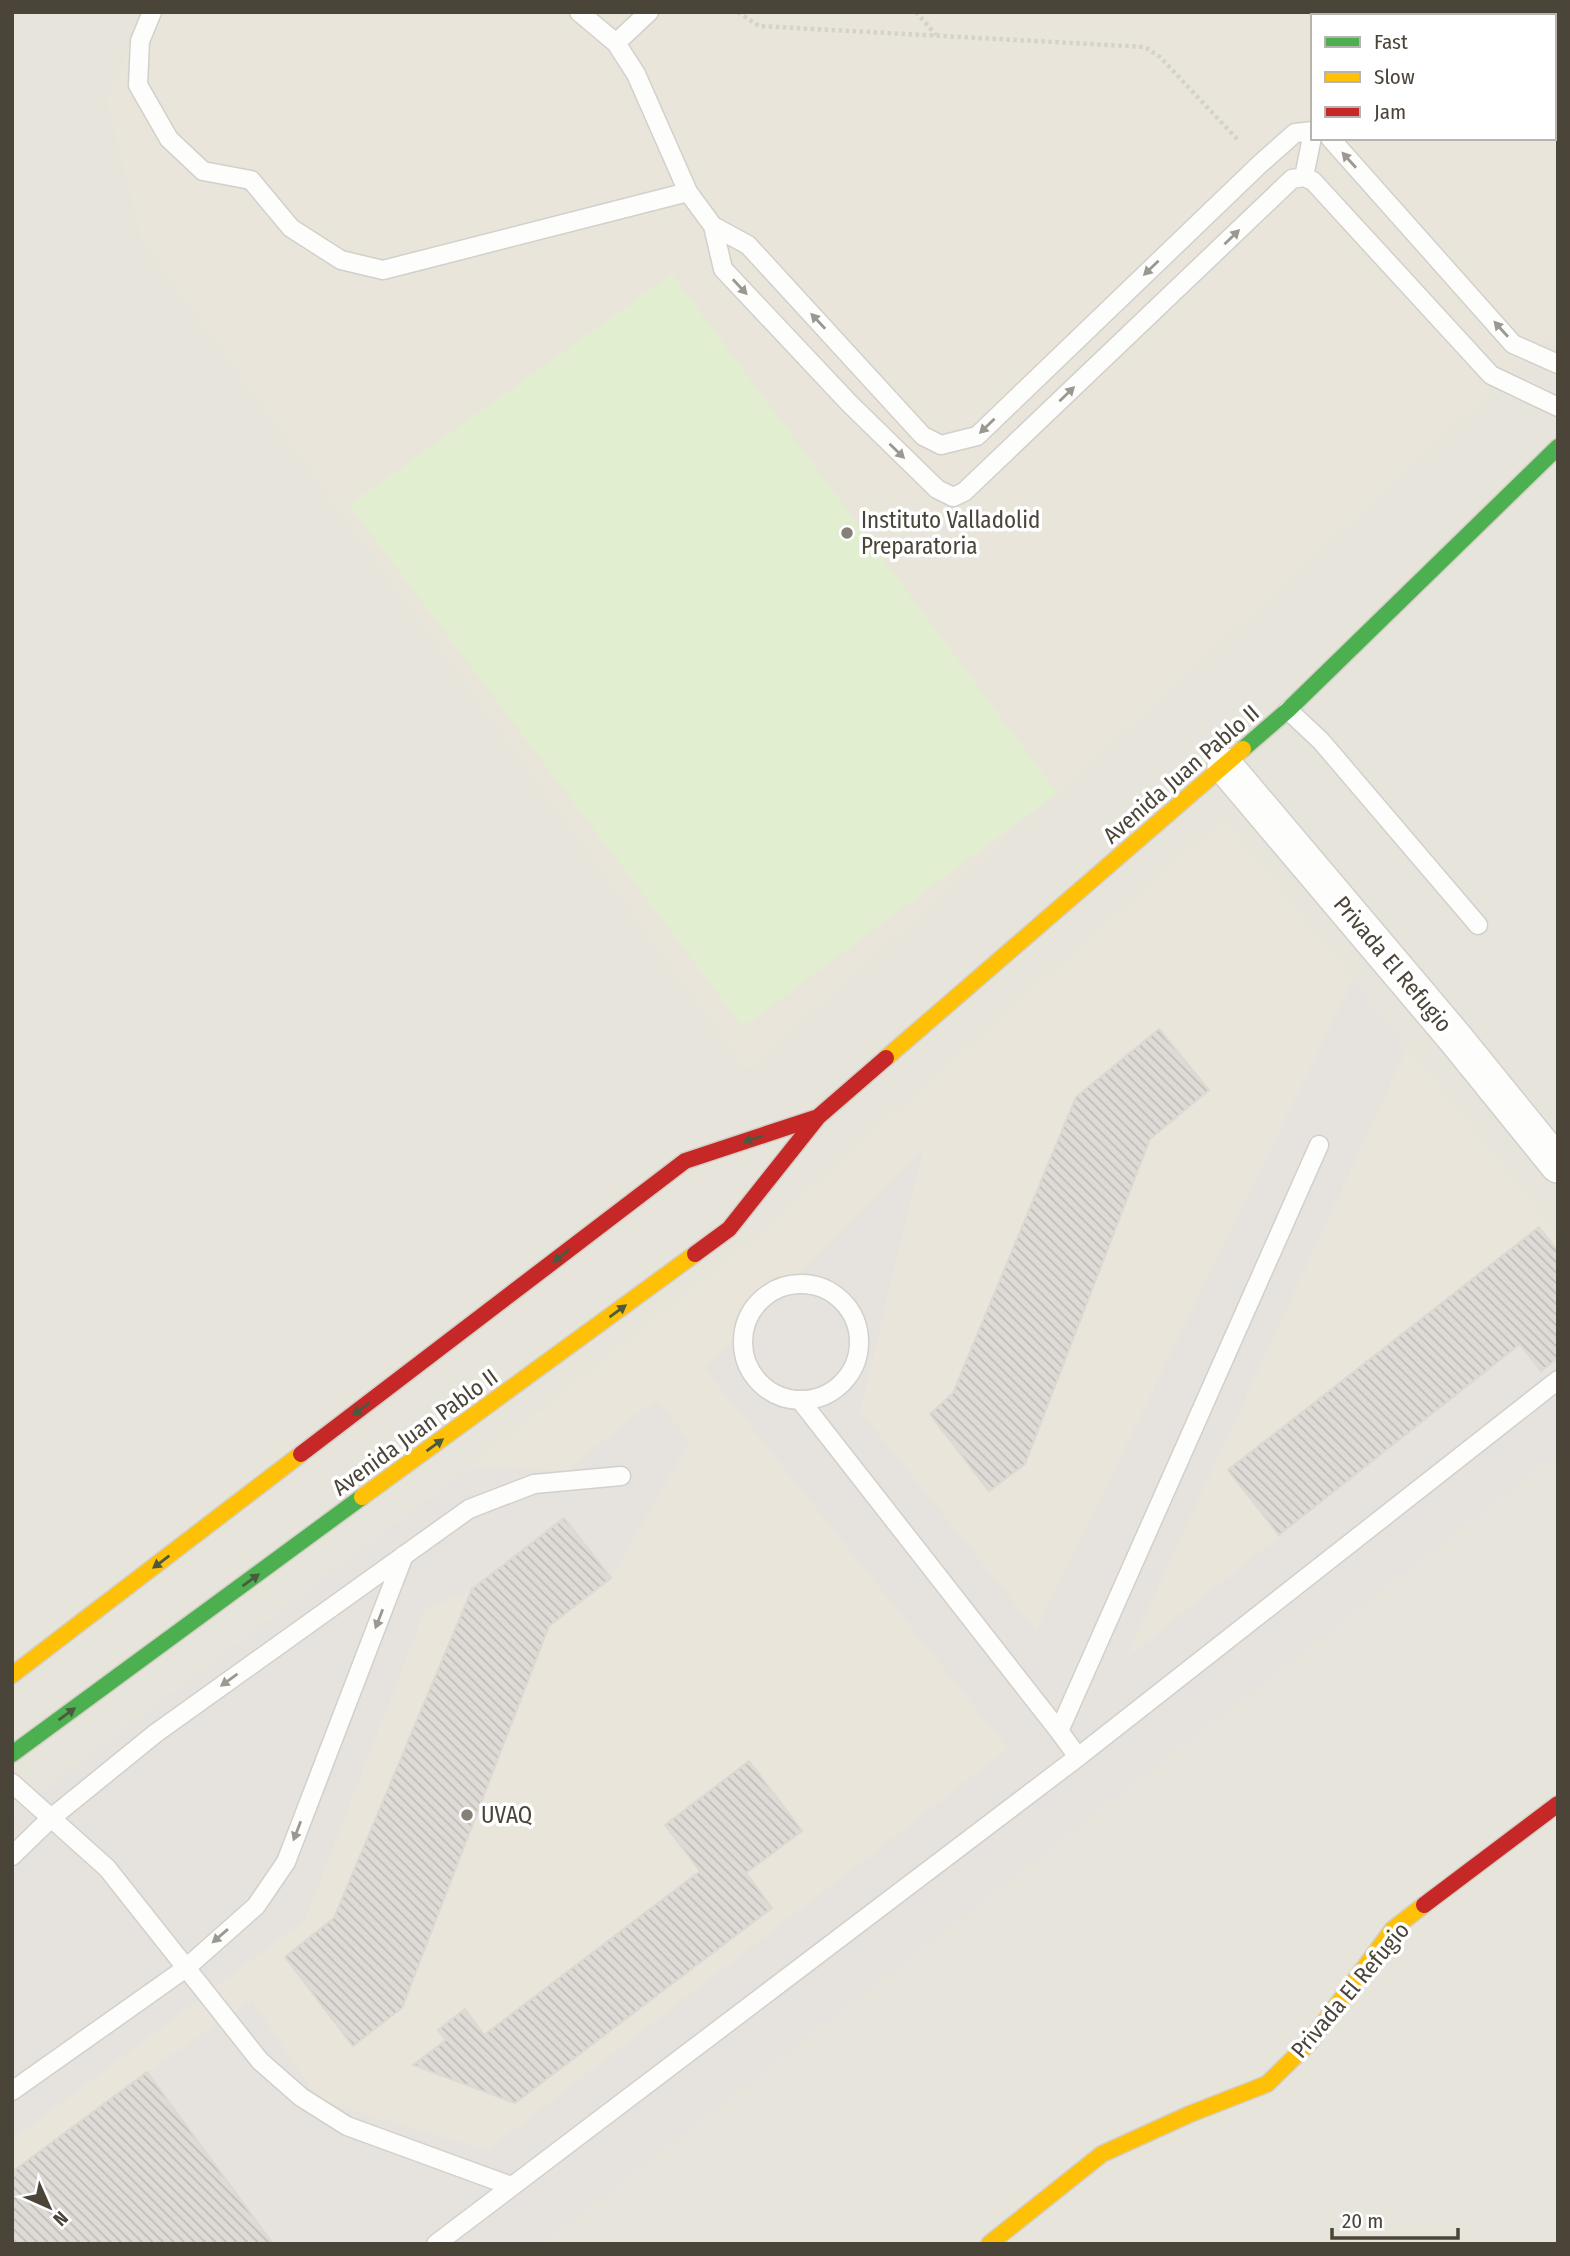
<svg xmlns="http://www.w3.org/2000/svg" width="1570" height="2256" font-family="'Fira Sans Condensed',sans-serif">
	<defs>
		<pattern id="building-back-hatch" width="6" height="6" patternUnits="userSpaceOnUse" patternTransform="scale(1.75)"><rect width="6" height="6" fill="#dedbd6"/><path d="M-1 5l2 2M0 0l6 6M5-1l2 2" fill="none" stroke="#c0bdb8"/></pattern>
	</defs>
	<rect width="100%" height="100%" fill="#f4f2ee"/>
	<!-- residential -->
	<path fill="#e7e4dc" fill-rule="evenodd" d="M12,12H1558V2244H12ZM1313,16H1554V138H1313Z"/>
	<!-- education -->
	<path fill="#eae5da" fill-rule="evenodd" d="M145,12H1558V329L1128,728L747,1070L142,240L107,101ZM1313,16H1554V138H1313Z
		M1224,819L1558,1236V1454L543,2244H12V1813L472,1466L745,1247Z"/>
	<!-- green -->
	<path fill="#e1eecf" d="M672,274L1057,793L743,1027L349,505Z"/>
	<!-- parking -->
	<path fill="#e6e3df" d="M1353,980L1407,1048L1125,1659L1520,1344L1558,1358V1454L543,2244H273L147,2072L252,2000L319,2101L488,2150L1008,1749L705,1369L923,1150L860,1411L1036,1630Z
		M656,1399L690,1441L611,1578L564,1519L472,1589L425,1610L305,1920L12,2140V1813L472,1466L566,1471Z"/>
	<!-- building -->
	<path fill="url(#building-back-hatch)" stroke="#dcd9d4" stroke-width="2" d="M1159,1029L1209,1090L1150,1139L1025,1464L989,1491L930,1414L953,1393L1076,1097Z
		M1539,1227L1558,1251V1358L1541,1371L1520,1344L1279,1535L1228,1470Z
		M564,1518L611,1578L549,1626L402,2008L353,2046L285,1957L334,1918L472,1589Z
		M749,1761L802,1831L746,1873L772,1908L515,2103L413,2065L446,2040L438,2030L465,2009L484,2035L700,1871L665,1825Z
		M147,2072L273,2244H12V2172Z"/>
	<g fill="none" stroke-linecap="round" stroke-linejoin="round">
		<defs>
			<path id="lane" d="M152,12L140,41L138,85L169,139L203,171L251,180L291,228L341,260L383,270L688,192
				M579,12L616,43L649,12
				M616,43L636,74L688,192L713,226L723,269L849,403L937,489L953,497L964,492L1292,179L1304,177L1313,181L1491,375L1558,407
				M1330,138L1513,344L1558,364
				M1304,177L1313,132
				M713,226L748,245L923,436L941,445L977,436L1260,164L1295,133L1313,131
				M1288,710L1321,741L1478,925
				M743 1342a58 58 0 1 1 116 0a58 58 0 1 1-116 0Z
				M800,1400L1059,1731
				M1078,1757L1558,1380
				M12,1783L107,1868L260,2061L301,2097L347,2126L511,2186
				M12,1856L50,1819L156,1733L469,1509L534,1484L621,1476
				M12,2091L186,1968L256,1906L286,1862L404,1555
				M436,2244L1078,1757L1059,1731L1319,1145"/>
			<path id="street" d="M1225,766L1455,1038L1558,1165"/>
			<path id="fast" d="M1243,749L1288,710L1558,447
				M12,1754L362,1497"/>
			<path id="slow" d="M886,1058L1243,749
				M362,1497L695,1254
				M12,1675L301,1454
				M989,2244L1102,2154L1190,2114L1267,2084L1309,2043L1393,1929L1424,1905"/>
			<path id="jam" d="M695,1254L729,1229L818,1117L886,1058
				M301,1454L685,1161L818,1117
				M1424,1905L1558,1804"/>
		</defs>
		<!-- lane casing -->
		<use href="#lane" stroke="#d2d0cb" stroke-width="21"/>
		<!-- street casing -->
		<use href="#street" stroke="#d2d0cb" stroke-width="38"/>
		<!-- fast casing -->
		<use href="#fast" stroke="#d3cfc5" stroke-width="19"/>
		<!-- slow casing -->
		<use href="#slow" stroke="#d3cfc5" stroke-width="19"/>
		<!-- jam casing -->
		<use href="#jam" stroke="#d3cfc5" stroke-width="19"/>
		<!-- path -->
		<path stroke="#d3d2cc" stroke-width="4.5" stroke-dasharray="3.5 3.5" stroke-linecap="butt" d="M738,12L759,26L1145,47L1160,57L1239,141
			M916,12L936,35"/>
		<!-- lane -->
		<use href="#lane" stroke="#fdfdfc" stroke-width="18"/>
		<!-- street -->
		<use href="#street" stroke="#fdfdfc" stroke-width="35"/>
		<!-- fast -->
		<use href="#fast" stroke="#4caf50" stroke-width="16"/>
		<!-- slow -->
		<use href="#slow" stroke="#ffc107" stroke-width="16"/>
		<!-- jam -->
		<use href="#jam" stroke="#c62828" stroke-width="16"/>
	</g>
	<!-- one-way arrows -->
	<defs><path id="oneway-solid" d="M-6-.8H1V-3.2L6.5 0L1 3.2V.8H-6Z" transform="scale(1.75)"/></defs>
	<g fill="#9b9791">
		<use href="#oneway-solid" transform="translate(1349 160) rotate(-132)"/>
		<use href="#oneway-solid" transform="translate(1232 237) rotate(-44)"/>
		<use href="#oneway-solid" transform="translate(1151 268) rotate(136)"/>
		<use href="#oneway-solid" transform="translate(740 287) rotate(47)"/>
		<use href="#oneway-solid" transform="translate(818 321) rotate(-133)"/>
		<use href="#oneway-solid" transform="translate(1501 329) rotate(-132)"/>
		<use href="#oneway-solid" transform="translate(1067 394) rotate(-44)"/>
		<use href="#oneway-solid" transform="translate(987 426) rotate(136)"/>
		<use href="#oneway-solid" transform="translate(897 451) rotate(44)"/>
		<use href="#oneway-solid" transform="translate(379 1619) rotate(111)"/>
		<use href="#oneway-solid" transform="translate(229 1680) rotate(144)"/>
		<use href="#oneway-solid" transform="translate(297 1831) rotate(111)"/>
		<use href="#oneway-solid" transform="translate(220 1936) rotate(139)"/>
	</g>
	<g fill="#4b593e">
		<use href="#oneway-solid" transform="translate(753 1139) rotate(162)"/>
		<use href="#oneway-solid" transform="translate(561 1256) rotate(142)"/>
		<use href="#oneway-solid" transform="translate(618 1311) rotate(-36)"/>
		<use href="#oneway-solid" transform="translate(361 1409) rotate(143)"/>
		<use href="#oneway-solid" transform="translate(435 1445) rotate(-36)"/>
		<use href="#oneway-solid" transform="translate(161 1562) rotate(143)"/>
		<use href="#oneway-solid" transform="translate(251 1580) rotate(-36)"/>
		<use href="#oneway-solid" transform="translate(67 1714) rotate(-36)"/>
	</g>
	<!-- markers -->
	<g fill="#868178" stroke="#fff" stroke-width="2.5">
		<circle cx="847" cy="533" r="7"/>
		<circle cx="467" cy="1815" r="7"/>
	</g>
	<g text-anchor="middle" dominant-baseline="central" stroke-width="7" stroke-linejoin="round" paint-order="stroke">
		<!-- poi labels -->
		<g font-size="23" fill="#4b4439" stroke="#fff" text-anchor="start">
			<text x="861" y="520">Instituto Valladolid<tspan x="861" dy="26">Preparatoria</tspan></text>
			<text x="481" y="1815">UVAQ</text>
		</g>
		<!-- street labels -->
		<g font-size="23" fill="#4b4439" stroke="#fff">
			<text transform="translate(1181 774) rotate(-41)">Avenida Juan Pablo II</text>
			<text transform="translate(1393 964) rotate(50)">Privada El Refugio</text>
			<text transform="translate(415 1432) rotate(-36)">Avenida Juan Pablo II</text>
			<text transform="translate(1350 1990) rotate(-50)">Privada El Refugio</text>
		</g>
	</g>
	<!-- border -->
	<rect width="1570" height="2256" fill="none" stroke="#4b4439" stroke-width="28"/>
	<!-- legend -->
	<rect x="1311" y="14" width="245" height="126" fill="#ffffff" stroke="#b7b4b0" stroke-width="2"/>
	<rect x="1325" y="37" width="35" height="10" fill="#4caf50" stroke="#b7b4b0" stroke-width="2"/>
	<text x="1374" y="49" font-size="21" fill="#4b4439">Fast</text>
	<rect x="1325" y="72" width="35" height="10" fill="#ffc107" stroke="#b7b4b0" stroke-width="2"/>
	<text x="1374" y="84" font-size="21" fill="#4b4439">Slow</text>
	<rect x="1325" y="107" width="35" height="10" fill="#c62828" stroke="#b7b4b0" stroke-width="2"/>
	<text x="1374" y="119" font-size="21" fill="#4b4439">Jam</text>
	<!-- north arrow -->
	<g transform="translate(49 2207) rotate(135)" stroke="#ffffff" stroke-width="5" paint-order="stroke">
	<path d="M0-5L12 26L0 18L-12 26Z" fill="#4b4439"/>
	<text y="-10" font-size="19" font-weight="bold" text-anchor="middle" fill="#4b4439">N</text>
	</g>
	<!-- scale -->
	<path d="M1332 2228v10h126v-10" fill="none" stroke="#4b4439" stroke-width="3.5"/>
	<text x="1342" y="2228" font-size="21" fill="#4b4439" stroke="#ffffff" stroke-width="5" paint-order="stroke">20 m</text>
</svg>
